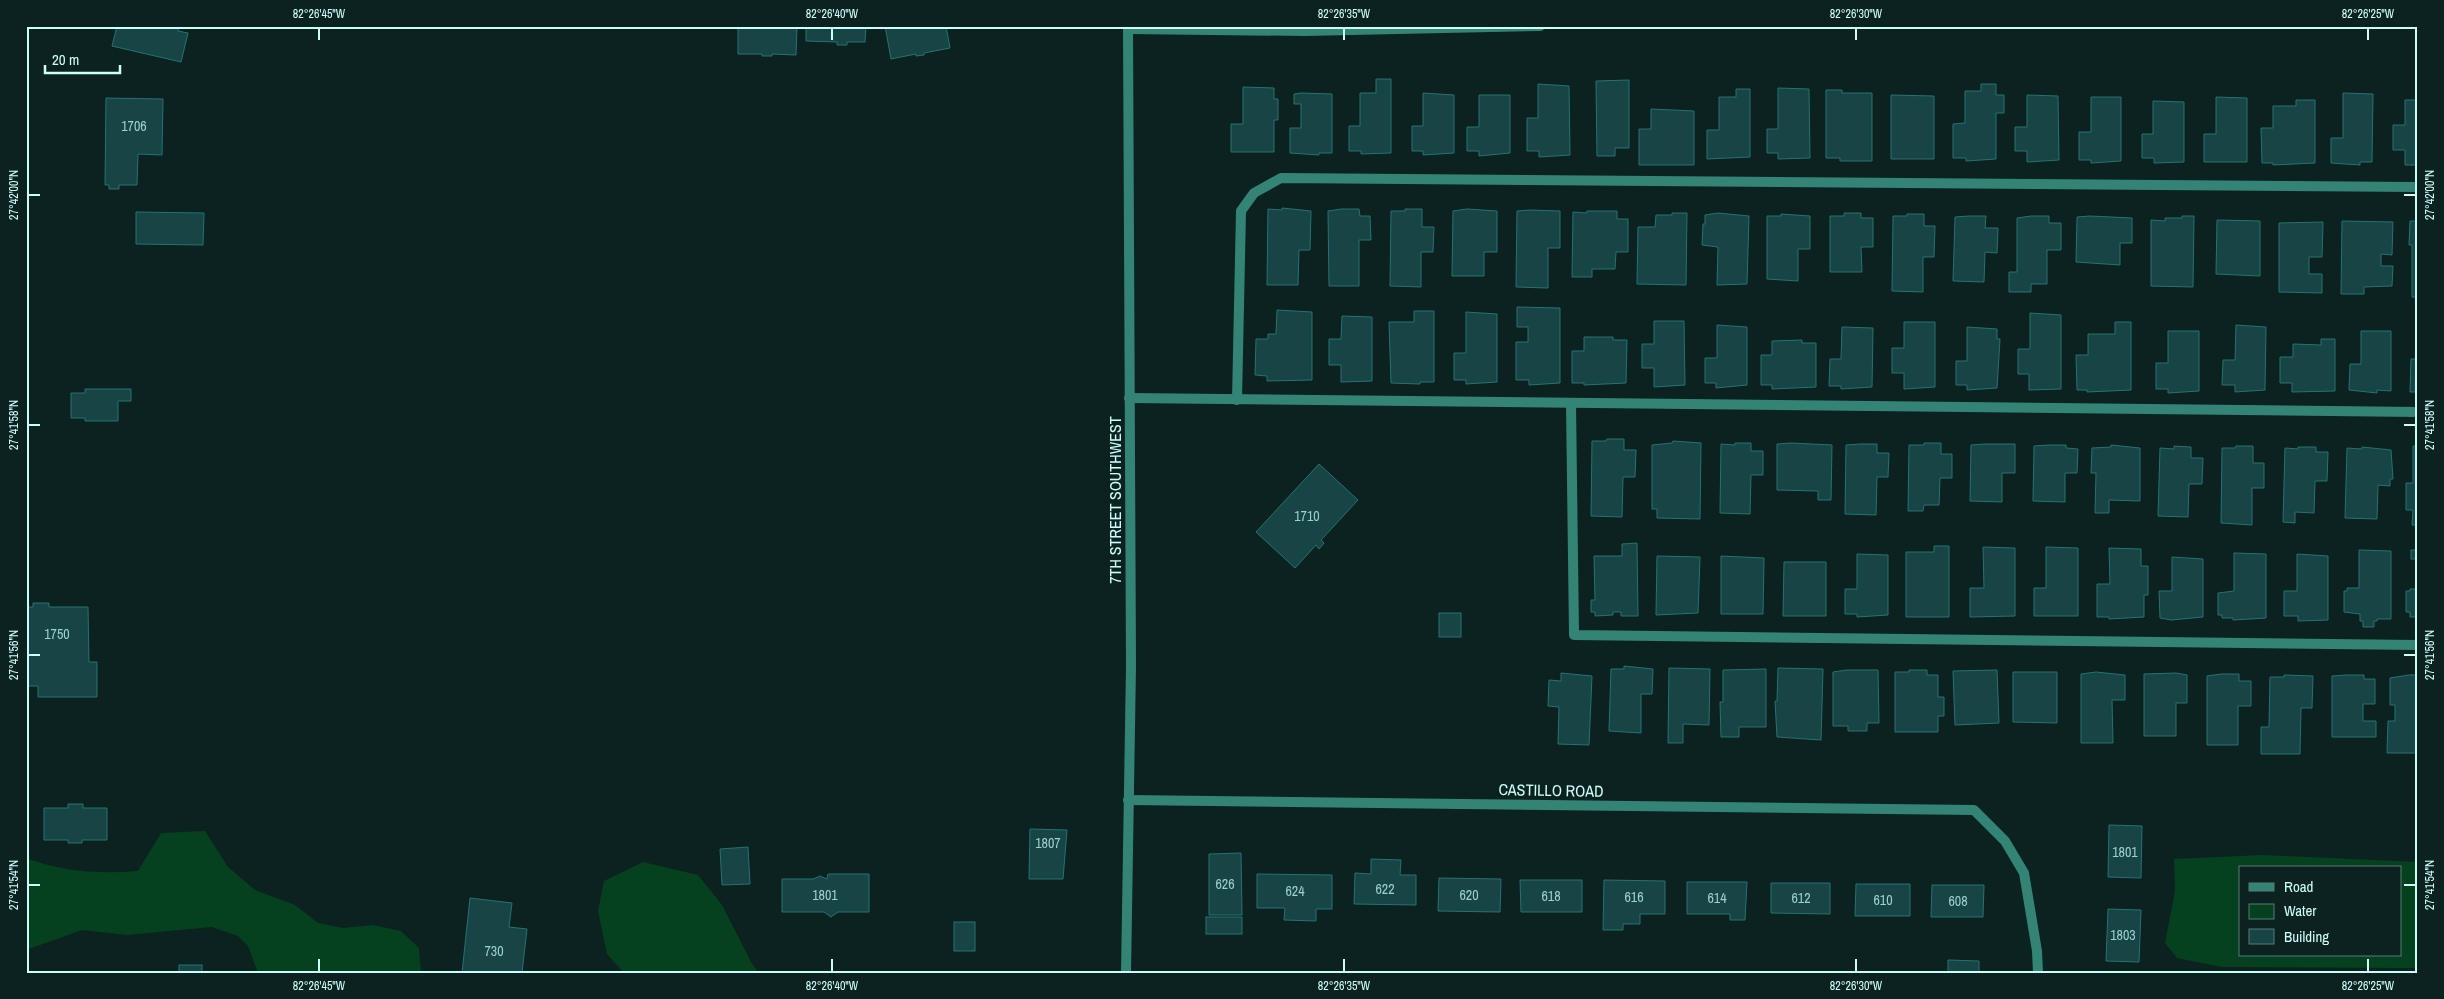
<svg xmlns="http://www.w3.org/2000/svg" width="2444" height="999" font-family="'Archivo Narrow',sans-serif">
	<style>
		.water { fill: #06411f; fill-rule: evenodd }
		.building { fill: #174444; stroke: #277271 }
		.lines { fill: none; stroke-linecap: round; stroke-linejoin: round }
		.lane { stroke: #348476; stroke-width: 10 }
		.street { stroke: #348476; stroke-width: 10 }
		.ticks { fill: none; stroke: #cdfffa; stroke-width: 2 }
		.labels { text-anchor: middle; stroke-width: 4; stroke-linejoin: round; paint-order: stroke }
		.number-label { font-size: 14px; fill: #a0d0cc }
		.street-label { font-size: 16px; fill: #cdfffa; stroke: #0c2221 }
		.neatline { fill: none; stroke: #cdfffa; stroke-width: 2 }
		.ticks-label { font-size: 12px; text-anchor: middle; fill: #cdfffa }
	</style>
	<rect width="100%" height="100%" fill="#0c2221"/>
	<!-- water -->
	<g class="water">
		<path d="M205 831 228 867 255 890 295 905 318 923 343 928 373 925 401 931 419 948 421 973H258L248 946 238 936 212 927 127 935 82 930 26 950V858C62 872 100 874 138 871L161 833Z"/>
		<path d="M2262 855 2418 862V966L2413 968 2222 967 2177 958 2165 943 2175 891 2174 859ZM2240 868H2400V955H2240Z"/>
		<polygon points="643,862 698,875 722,905 752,964 759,973 624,973 607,954 598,911 604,881"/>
	</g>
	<!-- building -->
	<g class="building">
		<polygon points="117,26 179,26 178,31 188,33 181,62 112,46"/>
		<polygon points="738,26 797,26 796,55 772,54 772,56 762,56 762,54 738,54"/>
		<polygon points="806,26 866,26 865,42 847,42 847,45 837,45 837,42 806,41"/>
		<polygon points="885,26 946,26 950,48 924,53 924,55 916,56 916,54 891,59"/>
		<polygon points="1376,79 1391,79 1391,153 1361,154 1361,151 1349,151 1349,126 1360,126 1360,93 1376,93"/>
		<polygon points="1629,80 1629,148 1615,148 1615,156 1597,156 1596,81"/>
		<polygon points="1538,84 1569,86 1570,155 1539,157 1539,151 1527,151 1527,118 1538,118"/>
		<polygon points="1981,84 1996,84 1996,95 2004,95 2004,113 1996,113 1996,159 1966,161 1966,158 1953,158 1953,124 1965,123 1965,91 1981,91"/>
		<polygon points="1243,87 1274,88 1274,99 1278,99 1278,120 1274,120 1274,152 1231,152 1231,124 1243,124"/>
		<polygon points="1778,88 1809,89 1810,158 1778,159 1778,153 1767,153 1767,129 1778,129"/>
		<polygon points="1736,89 1750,89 1750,157 1707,159 1707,130 1719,130 1719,97 1736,97"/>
		<polygon points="1826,90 1842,90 1842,93 1872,93 1872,161 1840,161 1840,158 1826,158"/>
		<polygon points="1301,93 1332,94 1332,153 1319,153 1319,155 1290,153 1290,128 1301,128 1301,104 1294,104 1294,94"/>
		<polygon points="1423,93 1454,95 1454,153 1423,155 1423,151 1412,151 1412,126 1423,126"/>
		<polygon points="2343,93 2373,94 2372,162 2360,162 2360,165 2331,163 2331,138 2343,138"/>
		<polygon points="1479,95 1510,95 1510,153 1479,156 1479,151 1467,151 1467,127 1479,127"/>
		<polygon points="1891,95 1934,96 1934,159 1891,159"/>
		<polygon points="2027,95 2058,96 2059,160 2027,162 2027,151 2015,151 2015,127 2027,127"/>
		<polygon points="2091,97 2121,97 2121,161 2091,163 2091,160 2079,160 2079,132 2091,132"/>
		<polygon points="2216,97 2247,98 2247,162 2204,162 2204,134 2216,134"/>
		<polygon points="106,98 163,99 162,155 138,154 137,185 119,185 119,189 109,189 109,185 105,185"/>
		<polygon points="2296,100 2315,100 2315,163 2273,165 2273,163 2262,163 2261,128 2273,128 2273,106 2296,106"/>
		<polygon points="2405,100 2418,100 2418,165 2405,165 2405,150 2393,150 2393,125 2405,125"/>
		<polygon points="2153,101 2184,102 2184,162 2154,163 2154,158 2142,158 2142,134 2153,134"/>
		<polygon points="1651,109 1694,111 1694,165 1639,165 1639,129 1651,129"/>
		<polygon points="1282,208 1311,211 1310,250 1299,250 1298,285 1267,285 1268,209 1282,210"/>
		<polygon points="1341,209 1359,209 1360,216 1370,216 1371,240 1359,240 1359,286 1329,286 1328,211"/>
		<polygon points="1405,209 1422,209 1422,227 1434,227 1433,252 1421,252 1421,287 1390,286 1391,211 1405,211"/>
		<polygon points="1467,209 1497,211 1497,252 1484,252 1484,276 1452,276 1453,211"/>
		<polygon points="1530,210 1560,211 1560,248 1548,248 1548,288 1516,287 1517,211"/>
		<polygon points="1587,211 1617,211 1617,219 1628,219 1628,252 1616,252 1615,269 1592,269 1592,277 1572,277 1573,212 1587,213"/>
		<polygon points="136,212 204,213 203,245 136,244"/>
		<polygon points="1672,213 1687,213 1686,285 1637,284 1638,227 1655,227 1656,215 1672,215"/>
		<polygon points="1718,213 1749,216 1747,284 1717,285 1718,247 1702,245 1703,224 1705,224 1705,215"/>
		<polygon points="1844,213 1861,213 1861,218 1873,218 1873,247 1861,247 1862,272 1830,272 1830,216 1844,216"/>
		<polygon points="1781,214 1810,216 1810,249 1798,249 1798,281 1767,279 1767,216 1781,216"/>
		<polygon points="1907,214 1924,214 1924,226 1935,226 1934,257 1923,257 1923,292 1892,291 1893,216 1907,216"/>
		<polygon points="1969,216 1986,216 1985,228 1998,228 1997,253 1985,252 1984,282 1953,281 1955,217"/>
		<polygon points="2031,216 2049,216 2049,223 2061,223 2061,250 2047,250 2047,284 2031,284 2031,292 2009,292 2009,272 2017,272 2017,218"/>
		<polygon points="2090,216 2132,218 2132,243 2120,243 2120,265 2076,262 2077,217"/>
		<polygon points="2182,216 2194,216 2193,287 2151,286 2151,220 2165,221 2165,218 2182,218"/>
		<polygon points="2217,220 2260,221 2260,276 2216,274"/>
		<polygon points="2342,221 2393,222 2392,255 2381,254 2381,266 2393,266 2392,286 2364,287 2364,294 2341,294"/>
		<polygon points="2410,221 2418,221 2418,297 2412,297 2412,245 2409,245"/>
		<polygon points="2323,222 2322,257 2309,257 2309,274 2322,274 2322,293 2279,292 2279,223"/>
		<polygon points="1517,307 1560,308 1560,383 1529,385 1529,380 1516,380 1516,342 1528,342 1528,327 1517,327"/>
		<polygon points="1277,310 1312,312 1312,380 1267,381 1267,376 1255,375 1256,339 1268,339 1268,334 1276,334"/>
		<polygon points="1414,311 1434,311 1434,382 1420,382 1420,384 1391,383 1389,322 1414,322"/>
		<polygon points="1466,312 1497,314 1497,382 1466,384 1466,380 1454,380 1454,353 1466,353"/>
		<polygon points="2030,313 2061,315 2061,389 2029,390 2029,374 2018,374 2018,349 2030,349"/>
		<polygon points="1342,316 1372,317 1372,381 1341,382 1341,365 1329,365 1329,339 1341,339"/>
		<polygon points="1654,321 1684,321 1685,385 1654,387 1654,368 1642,368 1642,344 1654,344"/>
		<polygon points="1904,322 1935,322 1935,387 1904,389 1904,373 1892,373 1892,348 1904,348"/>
		<polygon points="2115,322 2131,322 2131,390 2087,392 2087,390 2077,390 2076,355 2088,355 2088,334 2115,334"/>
		<polygon points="1717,325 1747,327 1747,385 1716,388 1716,383 1705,383 1705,358 1717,358"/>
		<polygon points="2236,325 2266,327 2265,390 2235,392 2235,385 2222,385 2223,360 2235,360"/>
		<polygon points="1842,327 1873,328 1872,387 1841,389 1841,386 1829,386 1830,359 1841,359"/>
		<polygon points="1967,327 1997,329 1997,339 2000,339 1997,388 1967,390 1967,385 1956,385 1956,361 1967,361"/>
		<polygon points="2168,331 2199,331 2199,391 2168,393 2168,389 2156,389 2156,363 2168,363"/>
		<polygon points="2361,331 2391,331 2391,391 2377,390 2377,393 2349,390 2350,364 2361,364"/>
		<polygon points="1584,337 1613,337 1613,340 1627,340 1626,383 1584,385 1584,383 1572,383 1572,351 1584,351"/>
		<polygon points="2321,339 2335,339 2335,391 2292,392 2292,383 2280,383 2280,357 2293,357 2293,344 2321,345"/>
		<polygon points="1802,340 1802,343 1816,343 1816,387 1772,389 1772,385 1761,385 1761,355 1772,355 1772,341"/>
		<polygon points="2411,359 2418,359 2418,392 2410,392"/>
		<polygon points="85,389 131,389 131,401 118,401 118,421 85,421 85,418 71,418 71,393 85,393"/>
		<polygon points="1607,439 1624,439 1624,450 1636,450 1635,477 1623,477 1622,517 1591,516 1592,441 1606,441"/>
		<polygon points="1673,441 1701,443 1700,519 1657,518 1657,509 1652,509 1652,445 1672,443"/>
		<polygon points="1735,443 1751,443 1751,451 1763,451 1763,475 1751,475 1750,514 1720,513 1721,444 1735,445"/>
		<polygon points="1791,443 1832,445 1831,500 1818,500 1818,491 1777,490 1777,444"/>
		<polygon points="1924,443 1941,443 1941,454 1952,454 1952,478 1940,478 1939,505 1924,505 1923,511 1908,511 1909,445 1924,445"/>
		<polygon points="1860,444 1877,444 1877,453 1889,453 1888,477 1877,477 1876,515 1845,514 1846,445"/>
		<polygon points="1985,444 2015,444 2015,473 2002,473 2002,502 1970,501 1971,445"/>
		<polygon points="2048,445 2066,445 2066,448 2078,449 2077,473 2065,473 2065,502 2033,501 2034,446"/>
		<polygon points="2111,445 2140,448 2140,501 2109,500 2109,513 2095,513 2096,473 2091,473 2092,448 2111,447"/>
		<polygon points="2174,446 2191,447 2191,458 2203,458 2202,484 2189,484 2188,517 2158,516 2160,448 2174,449"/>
		<polygon points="2236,446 2253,446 2253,463 2264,463 2264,488 2252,488 2252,525 2221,523 2222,448 2235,448"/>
		<polygon points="2413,446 2418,446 2418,525 2412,525 2413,510 2406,510 2406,483 2413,483"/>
		<polygon points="2298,447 2316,447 2316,452 2328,452 2327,481 2315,481 2314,513 2295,512 2295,523 2283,522 2285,448 2298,449"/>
		<polygon points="2362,447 2391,450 2393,479 2390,479 2390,486 2378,485 2377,519 2345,518 2347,448 2362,449"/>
		<polygon points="1319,464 1358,500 1321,540 1324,543 1319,549 1316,545 1295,568 1256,532"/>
		<polygon points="1637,543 1638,616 1621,616 1621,612 1613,612 1613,615 1595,616 1595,612 1591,612 1591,600 1595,600 1594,556 1622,556 1622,544"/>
		<polygon points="1934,546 1949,546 1949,617 1906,617 1906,552 1934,552"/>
		<polygon points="1983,547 2015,548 2015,616 1970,617 1970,588 1984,588"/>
		<polygon points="2046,547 2078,548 2078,616 2034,616 2034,588 2046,588"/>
		<polygon points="2109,548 2141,549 2141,566 2148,566 2148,595 2144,595 2144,617 2109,619 2109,617 2097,617 2097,584 2110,584"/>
		<polygon points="2359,550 2391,551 2391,619 2377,619 2377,621 2374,621 2374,627 2363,627 2363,621 2360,621 2360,614 2344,612 2344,591 2347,591 2347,588 2359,588"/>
		<rect x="2411" y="550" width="7" height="9"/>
		<polygon points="2234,553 2266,554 2266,618 2233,620 2233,618 2222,618 2222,615 2218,615 2218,593 2234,591"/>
		<polygon points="1857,554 1888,555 1888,615 1857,617 1857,614 1845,614 1845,589 1857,589"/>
		<polygon points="2297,554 2328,556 2328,620 2298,621 2298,616 2284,616 2284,591 2297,591"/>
		<polygon points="1657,556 1700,557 1698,613 1656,615"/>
		<polygon points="1721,556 1764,558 1763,614 1721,614"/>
		<polygon points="2172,557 2203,559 2203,617 2171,620 2160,618 2159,591 2172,591"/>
		<polygon points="1784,562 1826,562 1826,616 1783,616"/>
		<polygon points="2410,589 2418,589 2418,617 2410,617 2410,612 2406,612 2406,591 2410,591"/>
		<polygon points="33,603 49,603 49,607 88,607 89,662 97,662 97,697 38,697 38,686 26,686 26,607 33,607"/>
		<rect x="1439" y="613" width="22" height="24"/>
		<polygon points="1624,666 1653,669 1652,694 1641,694 1641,733 1609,731 1611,669 1624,669"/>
		<polygon points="1669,668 1710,669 1709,725 1683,724 1683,743 1668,743"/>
		<polygon points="1778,668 1823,669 1821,740 1777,737 1775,701 1777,701"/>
		<polygon points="1766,669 1766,727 1739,727 1739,737 1721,737 1720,702 1723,702 1723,670"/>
		<polygon points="1847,670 1878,670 1879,723 1867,723 1867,731 1848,731 1848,726 1833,726 1833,672"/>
		<polygon points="1909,670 1927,670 1927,675 1938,675 1938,697 1944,697 1944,716 1938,716 1938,732 1895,732 1895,672 1909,672"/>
		<polygon points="1997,670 1999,723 1955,725 1953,671"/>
		<polygon points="2013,672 2057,672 2057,723 2013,722"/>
		<polygon points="2096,672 2125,675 2125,700 2112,700 2113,743 2081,743 2081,674"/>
		<polygon points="1561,673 1592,676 1589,745 1558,744 1559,707 1548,706 1549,680 1561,681"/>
		<polygon points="2176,673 2187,675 2187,703 2176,703 2176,736 2144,736 2144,674"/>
		<polygon points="2221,674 2239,674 2239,681 2251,681 2251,706 2238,706 2238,745 2207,745 2207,676"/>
		<polygon points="2284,675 2313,676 2312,708 2301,708 2300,754 2261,754 2261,727 2269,727 2270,677 2284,677"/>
		<polygon points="2347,675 2364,675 2364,679 2375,679 2375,704 2363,704 2363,721 2376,721 2376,737 2332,737 2332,676"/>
		<polygon points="2409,675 2418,675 2418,753 2387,753 2388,721 2395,721 2395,705 2390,705 2390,678"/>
		<polygon points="68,804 83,804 83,808 107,808 107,840 82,840 82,843 68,843 68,840 44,840 44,808 68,808"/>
		<polygon points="2109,825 2142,826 2141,878 2108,877"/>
		<polygon points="1030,829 1067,830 1063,879 1029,879"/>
		<polygon points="748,847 750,884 722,885 720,849"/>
		<polygon points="1241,853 1242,915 1209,915 1209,854"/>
		<polygon points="1371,859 1401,860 1400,875 1416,875 1416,905 1354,904 1355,873 1371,874"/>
		<polygon points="828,874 869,874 869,912 838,912 831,917 824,912 782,912 782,879 813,879 820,876 827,879"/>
		<polygon points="1257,874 1332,875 1332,909 1316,909 1316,921 1284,920 1285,908 1257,908"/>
		<polygon points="1439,878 1501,879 1500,912 1438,911"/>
		<polygon points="1520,880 1582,880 1582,912 1521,912"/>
		<polygon points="1604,880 1665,881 1665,914 1640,914 1640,924 1623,924 1623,930 1603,930"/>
		<polygon points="1687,882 1747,882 1745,920 1730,920 1730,914 1687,914"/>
		<polygon points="1771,883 1830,883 1830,914 1771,913"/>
		<polygon points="1856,884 1910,884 1910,916 1855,916"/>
		<polygon points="1932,885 1984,885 1983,917 1931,917"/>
		<polygon points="470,898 512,903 509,927 527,929 522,973 462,973"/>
		<polygon points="2108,909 2141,910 2139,962 2106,961"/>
		<rect x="1206" y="917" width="36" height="17"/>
		<rect x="954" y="922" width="21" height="29"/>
		<polygon points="1948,960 1979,961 1979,973 1948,973"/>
		<rect x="179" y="965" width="23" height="8"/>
		<rect x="1606" y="972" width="59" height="1"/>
	</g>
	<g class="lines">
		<!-- lane -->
		<g class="lane">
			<polyline points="1128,29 1305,31 1540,26"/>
			<polyline points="1129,398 2418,412"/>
			<polyline points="1237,400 1241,211 1254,193 1281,178 2418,187"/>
			<polyline points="1571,403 1574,635 2418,645"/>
		</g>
		<!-- street -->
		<g class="street">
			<polyline points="1128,800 1974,810 2005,841 2024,873 2037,951 2038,973"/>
			<polyline points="1126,973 1131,666 1128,26"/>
		</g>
	</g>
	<!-- ticks -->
	<path class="ticks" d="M319 28V40M832 28V40M1344 28V40M1856 28V40M2368 28V40M28 195H40M2404 195H2416M28 425H40M2404 425H2416M28 655H40M2404 655H2416M28 885H40M2404 885H2416M319 959V972M832 959V972M1344 959V972M1856 959V972M2368 959V972"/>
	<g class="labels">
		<!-- number labels -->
		<g class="number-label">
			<text x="134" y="131">1706</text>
			<text x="1307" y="521">1710</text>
			<text x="57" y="639">1750</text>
			<text x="1048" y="848">1807</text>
			<text x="2125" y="857">1801</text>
			<text x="1225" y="889">626</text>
			<text x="1385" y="894">622</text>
			<text x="1295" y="896">624</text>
			<text x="825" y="900">1801</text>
			<text x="1469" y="900">620</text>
			<text x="1551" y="901">618</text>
			<text x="1634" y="902">616</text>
			<text x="1717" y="903">614</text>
			<text x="1801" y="903">612</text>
			<text x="1883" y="905">610</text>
			<text x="1958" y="906">608</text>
			<text x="2123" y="940">1803</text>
			<text x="494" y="956">730</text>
		</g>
		<!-- street labels -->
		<g class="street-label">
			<text transform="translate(1115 500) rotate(-90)" y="6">7TH STREET SOUTHWEST</text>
			<text transform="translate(1551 790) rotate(1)" y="6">CASTILLO ROAD</text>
		</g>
	</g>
	<!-- border -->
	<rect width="2444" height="999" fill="none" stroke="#0c2221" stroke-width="55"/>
	<!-- legend -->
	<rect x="2239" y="866" width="162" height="90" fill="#0c2221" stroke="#597a78"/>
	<rect x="2249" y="883" width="25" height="8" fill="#348476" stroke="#597a78"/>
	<text x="2284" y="892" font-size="15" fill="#cdfffa">Road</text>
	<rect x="2249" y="904" width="25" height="15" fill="#06411f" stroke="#597a78"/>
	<text x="2284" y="916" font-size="15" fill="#cdfffa">Water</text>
	<rect x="2249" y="929" width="25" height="15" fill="#174444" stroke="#597a78"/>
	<text x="2284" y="942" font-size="15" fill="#cdfffa">Building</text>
	<!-- scale -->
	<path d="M45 65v8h75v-8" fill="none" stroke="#cdfffa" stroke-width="2.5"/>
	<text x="52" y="65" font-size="15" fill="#cdfffa" stroke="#0c2221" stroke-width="4" paint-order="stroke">20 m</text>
	<rect x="28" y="28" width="2388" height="944" class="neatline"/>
	<g class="ticks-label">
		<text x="319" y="18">82°26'45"W</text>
		<text x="832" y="18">82°26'40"W</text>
		<text x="1344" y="18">82°26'35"W</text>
		<text x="1856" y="18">82°26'30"W</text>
		<text x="2368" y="18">82°26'25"W</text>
		<text transform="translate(14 195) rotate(-90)" y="4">27°42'00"N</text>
		<text transform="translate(2430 195) rotate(-90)" y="4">27°42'00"N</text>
		<text transform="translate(14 425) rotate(-90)" y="4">27°41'58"N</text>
		<text transform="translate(2430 425) rotate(-90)" y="4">27°41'58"N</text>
		<text transform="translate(14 655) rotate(-90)" y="4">27°41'56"N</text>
		<text transform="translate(2430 655) rotate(-90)" y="4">27°41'56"N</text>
		<text transform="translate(14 885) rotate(-90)" y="4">27°41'54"N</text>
		<text transform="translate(2430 885) rotate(-90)" y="4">27°41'54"N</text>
		<text x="319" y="990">82°26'45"W</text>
		<text x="832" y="990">82°26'40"W</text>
		<text x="1344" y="990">82°26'35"W</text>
		<text x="1856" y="990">82°26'30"W</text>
		<text x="2368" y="990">82°26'25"W</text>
	</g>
</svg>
